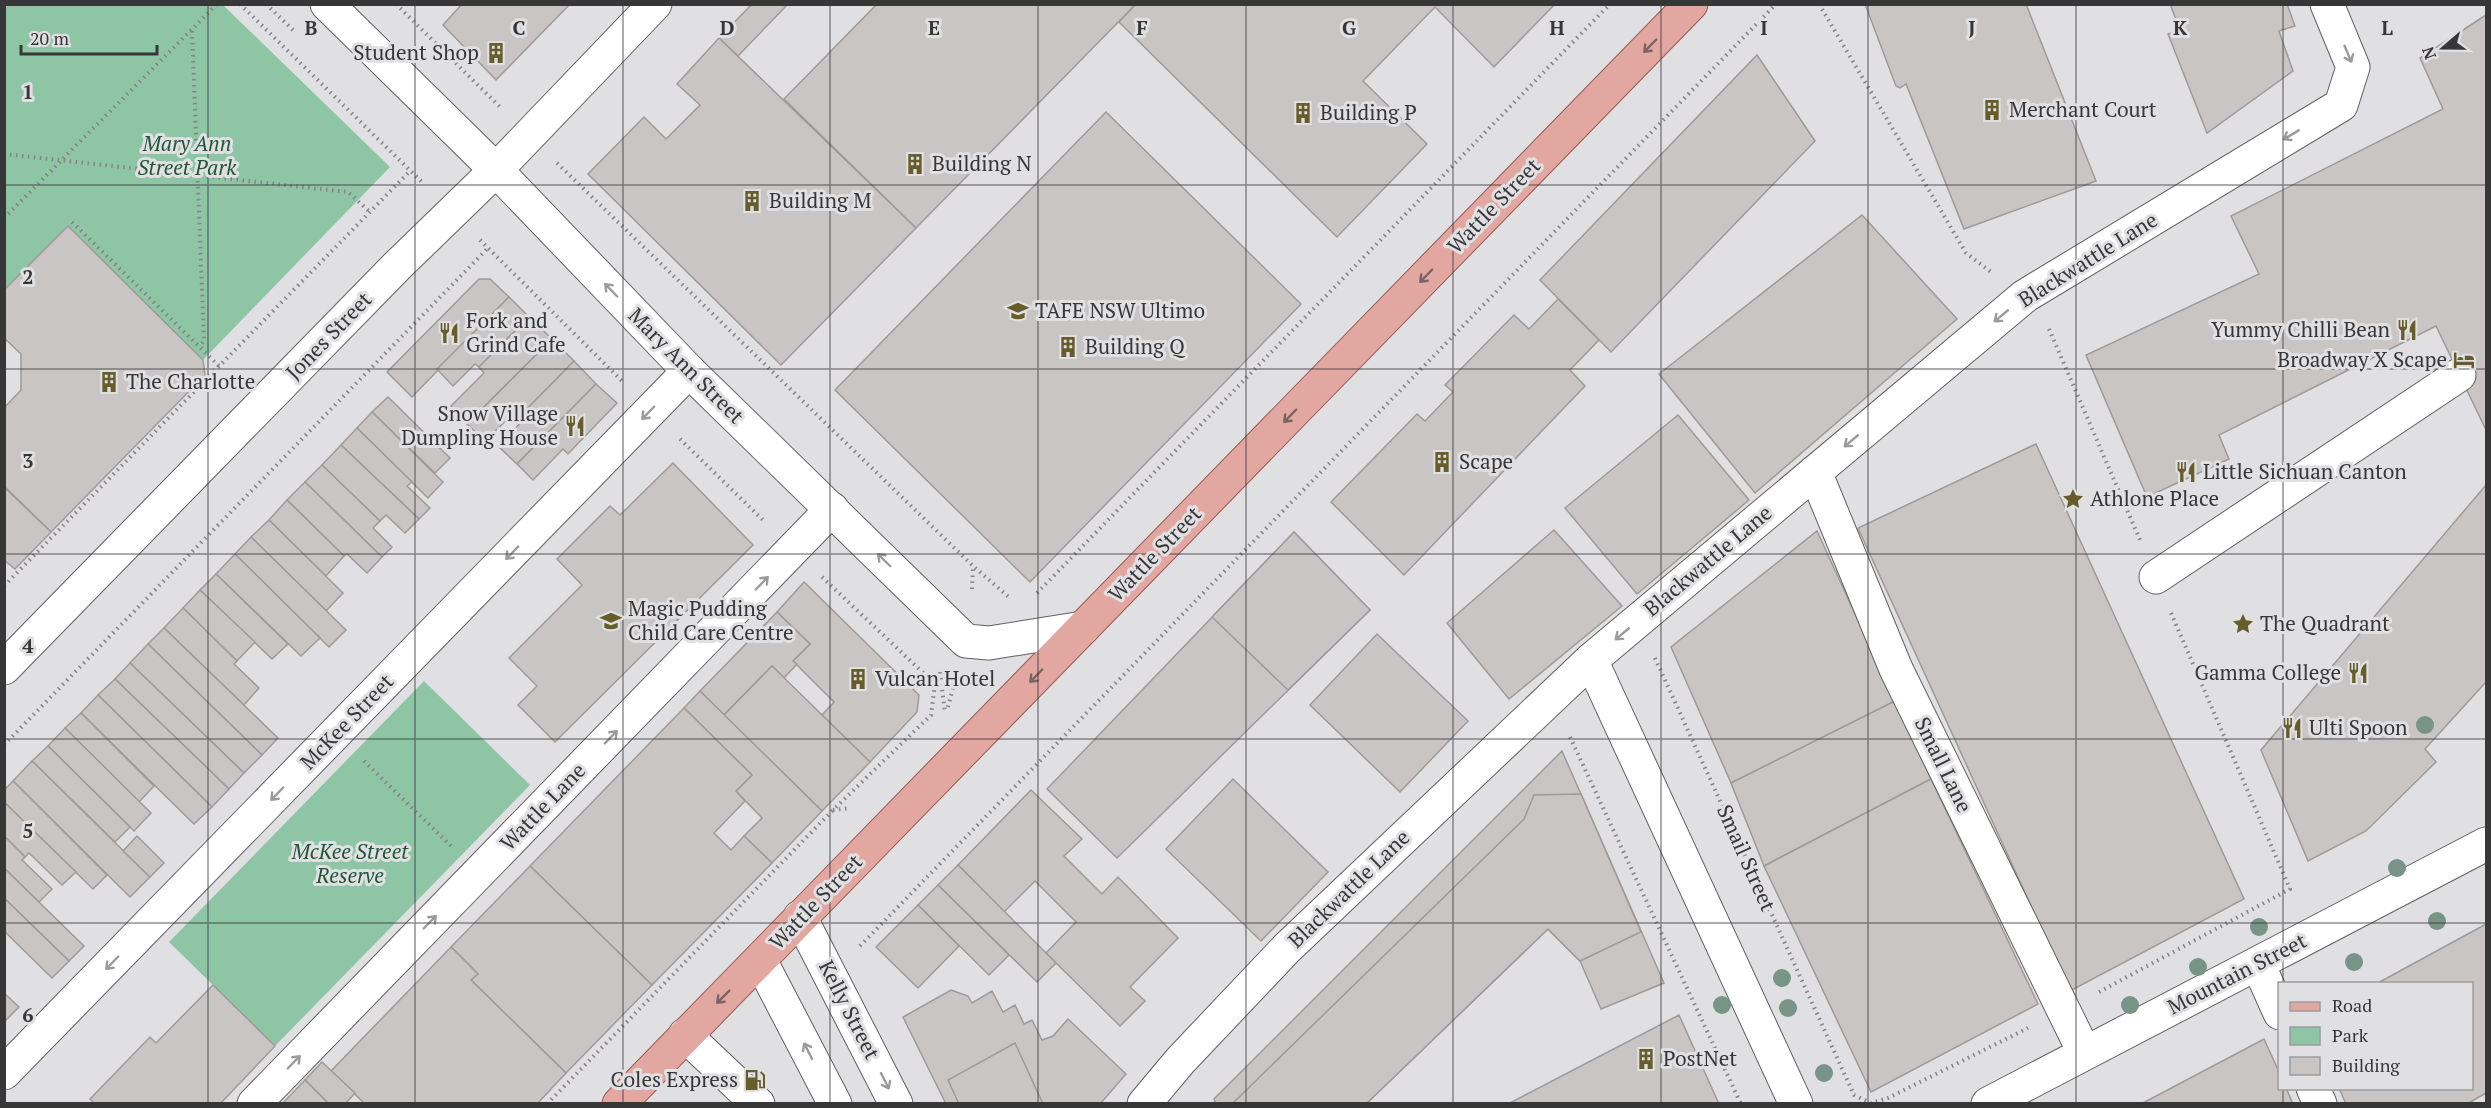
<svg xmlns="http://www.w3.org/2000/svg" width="2491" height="1108" font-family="'PT Serif',serif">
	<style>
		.green { fill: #8ec6a5 }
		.building { fill: #c9c5c4; stroke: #9d9a98; stroke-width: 1.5 }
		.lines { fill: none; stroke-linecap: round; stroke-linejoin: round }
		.minor-casing { stroke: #616164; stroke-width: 35 }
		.major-casing { stroke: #995953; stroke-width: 35 }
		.path { stroke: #838385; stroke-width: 4; stroke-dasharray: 1.5 4.5; stroke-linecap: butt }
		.minor { stroke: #fff; stroke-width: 33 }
		.major { stroke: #e2a7a1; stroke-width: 33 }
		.tree { fill: #779487 }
		.oneway { stroke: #7b6462 }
		.oneway2 { stroke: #9b9b9c }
		.grid { fill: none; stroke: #373738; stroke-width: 1.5; stroke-opacity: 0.55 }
		.labels { text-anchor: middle; stroke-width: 6; stroke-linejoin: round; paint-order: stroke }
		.poi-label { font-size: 21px; fill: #373738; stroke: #e0e0e3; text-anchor: start }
		.park-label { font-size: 21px; font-style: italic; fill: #21563b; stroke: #e0e0e3 }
		.street-label { font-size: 21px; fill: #373738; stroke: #e0e0e3 }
		.grid-label { font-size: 20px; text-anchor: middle; font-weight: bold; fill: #373738; stroke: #e0e0e3; stroke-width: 6; stroke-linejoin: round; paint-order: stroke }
	</style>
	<rect width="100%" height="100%" fill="#e0e0e3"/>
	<!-- green -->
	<g class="green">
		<polygon points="5,5 223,5 390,167 203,360 68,226 5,290"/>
		<polygon points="424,681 530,785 275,1046 169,942"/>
	</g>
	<!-- building -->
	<g class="building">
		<polygon points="462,4 570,4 496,80 443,25"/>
		<polygon points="752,4 788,4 738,56 719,38"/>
		<polygon points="877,4 1136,4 916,228 784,99"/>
		<polygon points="1136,4 1555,4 1494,67 1435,7 1363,81 1427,144 1337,237 1119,22"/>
		<polygon points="1865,4 2026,4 2096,181 1964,229 1906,84 1900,88 1896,86"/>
		<polygon points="2170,4 2287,4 2295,26 2279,31 2293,71 2207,133 2168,34 2180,30"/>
		<polygon points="2486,15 2486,430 2436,326 2219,435 2229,459 2147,497 2086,355 2259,274 2231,216 2443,109 2420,58"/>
		<polygon points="719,38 916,228 781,365 588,174 644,117 666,139 700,105 677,84"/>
		<polygon points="1757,55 1815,141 1611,352 1540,280"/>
		<polygon points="1106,112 1301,304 1030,582 835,390"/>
		<polygon points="1862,215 1957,319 1755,493 1659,374"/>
		<polygon points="68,226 203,360 205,375 51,532 4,486 4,408 21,390 21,354 4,338 4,290"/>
		<polygon points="479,279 490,279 509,297 412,397 387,372"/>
		<polygon points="509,297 529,317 479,367 475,364 453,386 437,369"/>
		<polygon points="1558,299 1599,340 1570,370 1585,386 1404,575 1331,502 1417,414 1425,421 1453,392 1445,385 1514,315 1529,329"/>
		<polygon points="529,317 552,339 467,424 451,406 484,373 479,367"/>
		<polygon points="552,339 574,361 524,412 519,408 485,441 467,424"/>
		<polygon points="574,361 596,384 517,464 498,446 528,415 524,412"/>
		<polygon points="596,384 617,403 568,454 563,449 533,480 517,464"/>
		<polygon points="388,397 450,458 435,473 372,412"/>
		<polygon points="372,412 443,482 428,498 357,428"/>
		<polygon points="1678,415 1749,500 1637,594 1565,508"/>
		<polygon points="357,428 412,482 407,486 430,508 419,519 341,445"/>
		<polygon points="2036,444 2244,899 2070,991 1858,528"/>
		<polygon points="341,445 419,519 405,533 386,515 380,521 322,465"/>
		<polygon points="673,463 753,545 555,742 518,705 537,686 509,658 582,585 557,559 610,506 620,515"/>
		<polygon points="322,465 380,521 373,528 392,547 382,557 305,482"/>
		<polygon points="305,482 382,557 367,573 347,554 344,556 287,500"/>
		<polygon points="2486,485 2486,682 2425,749 2436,762 2366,831 2308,861 2261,750"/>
		<polygon points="4,487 51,532 15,569 4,560"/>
		<polygon points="287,500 344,556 326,576 269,520"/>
		<polygon points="269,520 343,593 326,611 251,537"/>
		<polygon points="1554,530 1622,606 1509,699 1447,623"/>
		<polygon points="1817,531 1895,701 1731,783 1671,647"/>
		<polygon points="1294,532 1370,610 1117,858 1047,789"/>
		<polygon points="1294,532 1370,610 1288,690 1212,617"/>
		<polygon points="251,537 346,630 329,647 235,554"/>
		<polygon points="235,554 320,638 301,656 216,574"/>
		<polygon points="216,574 288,644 272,659 200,590"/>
		<polygon points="804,582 919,695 917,712 870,762 822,715 834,702 793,661 810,644 777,612"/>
		<polygon points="200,590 255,642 237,661 183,608"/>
		<polygon points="183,608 237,661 234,664 259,688 244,705 164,628"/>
		<polygon points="777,612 810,644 793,661 797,664 784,678 772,666 724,715 700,691"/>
		<polygon points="164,628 278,738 262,755 148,644"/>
		<polygon points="1377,634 1468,721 1400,792 1310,705"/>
		<polygon points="148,644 262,755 244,773 130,663"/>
		<polygon points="130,663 244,773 229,789 115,679"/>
		<polygon points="772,666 870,762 822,811 724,715"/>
		<polygon points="115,679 229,789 212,807 98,695"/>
		<polygon points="700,691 822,811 772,863 744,836 762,818 736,791 752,775 684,708"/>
		<polygon points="98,695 212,807 194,824 81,713"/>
		<polygon points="1895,701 1931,779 1764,866 1731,783"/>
		<polygon points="684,708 752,775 736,791 745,801 714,833 731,850 744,836 772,863 652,985 530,866"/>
		<polygon points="81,713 154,786 139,802 65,728"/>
		<polygon points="65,728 151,813 134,831 48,746"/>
		<polygon points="48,746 130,827 115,842 32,761"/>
		<polygon points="1562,751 1664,983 1601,1009 1580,961 1548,929 1366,1104 1216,1104 1214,1099"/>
		<polygon points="32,761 150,877 130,897 13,781"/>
		<polygon points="1233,779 1328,872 1261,941 1166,849"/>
		<polygon points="1931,779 2038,1004 1871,1092 1764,866"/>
		<polygon points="13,781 107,875 93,889 4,802 4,790"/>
		<polygon points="1031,790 1082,839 1064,856 1102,894 1118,877 1178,938 1130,987 1145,1001 1120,1026 1046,953 1076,922 1035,881 1004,912 958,865"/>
		<polygon points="1581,794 1641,932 1580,961 1548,929 1366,1104 1232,1104 1524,819 1534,795"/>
		<polygon points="4,802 76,872 62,885 29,853 25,857 4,836"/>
		<polygon points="4,836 25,857 22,860 52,889 39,902 4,868"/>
		<polygon points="137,836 164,863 150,877 123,851"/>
		<polygon points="958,865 1056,963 1037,982 938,885"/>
		<polygon points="530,866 652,985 566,1073 471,980 478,974 451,947"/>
		<polygon points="4,868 84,946 69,961 4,898"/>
		<polygon points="938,885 1009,955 989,975 918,905"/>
		<polygon points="4,898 69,961 52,978 4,931"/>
		<polygon points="918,905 959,946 918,988 876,947"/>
		<polygon points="2486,924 2486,1093 2467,1104 2346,1104 2339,1088 2472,1088 2472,984 2376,984"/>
		<polygon points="451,947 478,974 471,980 566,1073 537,1104 365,1104 331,1071"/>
		<polygon points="213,985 275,1046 220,1104 95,1104 90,1099 150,1037 156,1043"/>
		<polygon points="951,990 968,996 972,1003 992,991 1003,1012 1015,1005 1024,1024 1032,1020 1042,1040 1053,1036 1068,1019 1126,1074 1100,1104 946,1104 903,1017"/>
		<polygon points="4,993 19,1007 4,1022"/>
		<polygon points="1679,1015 1719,1104 1508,1104"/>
		<polygon points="2264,1039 2280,1074 2280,1088 2286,1088 2293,1104 2141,1104"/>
		<polygon points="1015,1043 1043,1104 959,1104 948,1080"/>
		<polygon points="322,1062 355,1093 345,1104 329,1104 305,1080"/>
		<polygon points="305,1080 329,1104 282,1104"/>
	</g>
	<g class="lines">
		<defs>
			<g id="minor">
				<polyline points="327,4 496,170 689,371 966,641 989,643 1083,628"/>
				<polyline points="1815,472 1896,669 2084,1052"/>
				<polyline points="2156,577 2459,375"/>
				<polyline points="1591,660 1796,1104"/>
				<polyline points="4,668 397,266 496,170 655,4"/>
				<polyline points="800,917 896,1104"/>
				<polyline points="760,960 835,1104"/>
				<polyline points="2258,964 2280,1013"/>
				<polyline points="685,1035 758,1104"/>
				<polyline points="4,1073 689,371"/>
				<polyline points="2313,1088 2320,1104"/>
				<polyline points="254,1104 832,509"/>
				<polyline points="1144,1104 1180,1061 1287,948 1591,660 2025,296 2341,105 2353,67 2327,4"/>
				<polyline points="1988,1104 2486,844"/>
			</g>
			<polyline id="major" points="619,1104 1691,4"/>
		</defs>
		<!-- minor casing -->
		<use href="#minor" class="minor-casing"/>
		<!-- major casing -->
		<use href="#major" class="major-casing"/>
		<!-- path -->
		<g class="path">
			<polyline points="240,4 424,184"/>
			<polyline points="266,4 295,32"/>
			<polyline points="396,4 500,107"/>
			<polyline points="1819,4 1966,253 1991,272"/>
			<polyline points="192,31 204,341 199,347"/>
			<polyline points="4,154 348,192 370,212"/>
			<polyline points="557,163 973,566 1010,598"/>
			<polyline points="4,218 217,4"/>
			<polyline points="72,222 219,366"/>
			<polyline points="480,240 622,381"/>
			<polyline points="2049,329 2140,540"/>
			<polyline points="680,439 765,522"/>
			<polyline points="4,586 410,171"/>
			<polyline points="972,589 973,567"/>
			<polyline points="1037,593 1610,4"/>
			<polyline points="1655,658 1854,1095 1871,1103 1888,1098 2028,1028"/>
			<polyline points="940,672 945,713"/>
			<polyline points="948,707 955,680"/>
			<polyline points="1570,737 1741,1104"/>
			<polyline points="4,745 488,248"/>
			<polyline points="364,761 451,846"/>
			<polyline points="833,810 850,808"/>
			<polyline points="860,946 1776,4"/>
			<polyline points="2099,992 2290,889 2171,613"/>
			<polyline points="547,1104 833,810 931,715 935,684 822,577"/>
		</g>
		<!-- minor -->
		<use href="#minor" class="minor"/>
		<!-- major -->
		<use href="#major" class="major"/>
	</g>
	<!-- trees -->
	<g class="tree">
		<circle cx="2425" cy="725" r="9"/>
		<circle cx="2397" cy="868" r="9"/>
		<circle cx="2437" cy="921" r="9"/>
		<circle cx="2259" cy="927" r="9"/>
		<circle cx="2354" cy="962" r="9"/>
		<circle cx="2198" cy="967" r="9"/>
		<circle cx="1782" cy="978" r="9"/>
		<circle cx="1722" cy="1005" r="9"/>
		<circle cx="2130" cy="1005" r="9"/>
		<circle cx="1788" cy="1008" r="9"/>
		<circle cx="1824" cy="1073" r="9"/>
	</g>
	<!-- one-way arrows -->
	<defs><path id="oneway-shaft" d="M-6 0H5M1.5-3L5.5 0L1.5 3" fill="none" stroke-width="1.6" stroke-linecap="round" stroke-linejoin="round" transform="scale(1.5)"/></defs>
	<g class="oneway">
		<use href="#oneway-shaft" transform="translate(1650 46) rotate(134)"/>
		<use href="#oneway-shaft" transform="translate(1426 276) rotate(134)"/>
		<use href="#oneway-shaft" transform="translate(1290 416) rotate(134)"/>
		<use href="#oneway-shaft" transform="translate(1036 676) rotate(134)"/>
		<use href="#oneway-shaft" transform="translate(723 997) rotate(135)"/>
	</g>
	<g class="oneway2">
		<use href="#oneway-shaft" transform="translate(2348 54) rotate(67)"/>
		<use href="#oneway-shaft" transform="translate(2291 135) rotate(149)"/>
		<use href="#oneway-shaft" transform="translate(611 290) rotate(-134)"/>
		<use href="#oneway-shaft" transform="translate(2001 316) rotate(140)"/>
		<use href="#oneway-shaft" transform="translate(648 413) rotate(134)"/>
		<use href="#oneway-shaft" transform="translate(1851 441) rotate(140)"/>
		<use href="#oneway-shaft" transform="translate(512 553) rotate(134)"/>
		<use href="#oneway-shaft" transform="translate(884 560) rotate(-136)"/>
		<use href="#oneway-shaft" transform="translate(762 583) rotate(-46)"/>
		<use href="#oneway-shaft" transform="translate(1622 634) rotate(140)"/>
		<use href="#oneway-shaft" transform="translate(611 737) rotate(-46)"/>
		<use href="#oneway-shaft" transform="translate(277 794) rotate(134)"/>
		<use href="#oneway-shaft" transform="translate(430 922) rotate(-46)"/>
		<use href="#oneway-shaft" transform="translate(112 963) rotate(134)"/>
		<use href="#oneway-shaft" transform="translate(808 1051) rotate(-117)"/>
		<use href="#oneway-shaft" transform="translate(294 1062) rotate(-46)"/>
		<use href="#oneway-shaft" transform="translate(885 1081) rotate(63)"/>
	</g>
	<!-- grid -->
	<path class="grid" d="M208 4V1104M415 4V1104M623 4V1104M830 4V1104M1038 4V1104M1246 4V1104M1453 4V1104M1661 4V1104M1868 4V1104M2076 4V1104M2283 4V984M4 185H2486M4 369H2486M4 554H2486M4 739H2486M4 923H2486M2283 1088V1104"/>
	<!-- icons -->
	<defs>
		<symbol id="building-bare" viewBox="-9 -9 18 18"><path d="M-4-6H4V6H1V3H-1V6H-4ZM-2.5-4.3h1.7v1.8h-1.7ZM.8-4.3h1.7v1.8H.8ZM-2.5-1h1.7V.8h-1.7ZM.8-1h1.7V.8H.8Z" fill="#675d2a" stroke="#e0e0e3" stroke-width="2.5" paint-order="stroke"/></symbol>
		<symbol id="university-bare" viewBox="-9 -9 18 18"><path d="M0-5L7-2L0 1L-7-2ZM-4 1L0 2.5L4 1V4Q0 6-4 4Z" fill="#675d2a" stroke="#e0e0e3" stroke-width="2.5" paint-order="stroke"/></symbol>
		<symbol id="restaurant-bare" viewBox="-9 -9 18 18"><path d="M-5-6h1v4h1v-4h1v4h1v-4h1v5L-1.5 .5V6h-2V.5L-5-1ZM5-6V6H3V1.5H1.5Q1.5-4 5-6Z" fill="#675d2a" stroke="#e0e0e3" stroke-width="2.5" paint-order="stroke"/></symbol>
		<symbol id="hotel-bare" viewBox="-9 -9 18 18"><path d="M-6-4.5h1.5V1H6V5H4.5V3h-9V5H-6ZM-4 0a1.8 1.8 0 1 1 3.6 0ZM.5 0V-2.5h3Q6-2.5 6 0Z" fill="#675d2a" stroke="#e0e0e3" stroke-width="2.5" paint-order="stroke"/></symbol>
		<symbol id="sight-bare" viewBox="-9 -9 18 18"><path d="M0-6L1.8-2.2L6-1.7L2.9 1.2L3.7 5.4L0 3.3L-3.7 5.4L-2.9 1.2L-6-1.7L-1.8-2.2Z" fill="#675d2a" stroke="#e0e0e3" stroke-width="2.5" paint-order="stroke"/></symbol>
		<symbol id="school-bare" viewBox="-9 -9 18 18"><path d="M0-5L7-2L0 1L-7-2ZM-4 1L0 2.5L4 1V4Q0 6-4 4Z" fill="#675d2a" stroke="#e0e0e3" stroke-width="2.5" paint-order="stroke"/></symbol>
		<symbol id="fuel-bare" viewBox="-9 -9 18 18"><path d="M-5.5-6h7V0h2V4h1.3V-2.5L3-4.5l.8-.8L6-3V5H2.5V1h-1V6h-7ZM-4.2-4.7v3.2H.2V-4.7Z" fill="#675d2a" stroke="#e0e0e3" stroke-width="2.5" paint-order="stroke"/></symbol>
	</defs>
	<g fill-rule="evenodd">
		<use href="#building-bare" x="481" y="38" width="30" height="30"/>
		<use href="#building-bare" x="1977" y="95" width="30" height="30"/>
		<use href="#building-bare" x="1288" y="98" width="30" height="30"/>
		<use href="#building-bare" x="900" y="149" width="30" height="30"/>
		<use href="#building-bare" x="737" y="186" width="30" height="30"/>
		<use href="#university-bare" x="1003" y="296" width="30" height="30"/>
		<use href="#restaurant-bare" x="2392" y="315" width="30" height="30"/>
		<use href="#restaurant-bare" x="434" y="318" width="30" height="30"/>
		<use href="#building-bare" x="1053" y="332" width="30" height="30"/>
		<use href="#hotel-bare" x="2449" y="345" width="30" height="30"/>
		<use href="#building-bare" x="94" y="367" width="30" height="30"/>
		<use href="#restaurant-bare" x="560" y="411" width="30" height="30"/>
		<use href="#building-bare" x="1427" y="447" width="30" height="30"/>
		<use href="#restaurant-bare" x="2171" y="457" width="30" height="30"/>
		<use href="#sight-bare" x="2058" y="484" width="30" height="30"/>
		<use href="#school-bare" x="596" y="606" width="30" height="30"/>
		<use href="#sight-bare" x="2228" y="609" width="30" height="30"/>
		<use href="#restaurant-bare" x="2343" y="658" width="30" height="30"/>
		<use href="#building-bare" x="843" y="664" width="30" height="30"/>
		<use href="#restaurant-bare" x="2277" y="713" width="30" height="30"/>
		<use href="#building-bare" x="1631" y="1044" width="30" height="30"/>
		<use href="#fuel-bare" x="740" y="1065" width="30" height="30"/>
	</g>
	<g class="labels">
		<!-- poi labels -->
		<g class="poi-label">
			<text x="479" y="60" text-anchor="end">Student Shop</text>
			<text x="2009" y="117">Merchant Court</text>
			<text x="1320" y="120">Building P</text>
			<text x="932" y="171">Building N</text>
			<text x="769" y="208">Building M</text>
			<text x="1035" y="318">TAFE NSW Ultimo</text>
			<text x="466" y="328">Fork and<tspan x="466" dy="24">Grind Cafe</tspan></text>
			<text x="2390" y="337" text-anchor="end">Yummy Chilli Bean</text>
			<text x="1085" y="354">Building Q</text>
			<text x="2447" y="367" text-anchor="end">Broadway X Scape</text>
			<text x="126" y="389">The Charlotte</text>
			<text x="558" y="421" text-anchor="end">Snow Village<tspan x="558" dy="24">Dumpling House</tspan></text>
			<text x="1459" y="469">Scape</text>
			<text x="2203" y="479">Little Sichuan Canton</text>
			<text x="2090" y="506">Athlone Place</text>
			<text x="628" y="616">Magic Pudding<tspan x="628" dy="24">Child Care Centre</tspan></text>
			<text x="2260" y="631">The Quadrant</text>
			<text x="2341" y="680" text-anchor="end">Gamma College</text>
			<text x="875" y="686">Vulcan Hotel</text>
			<text x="2309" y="735">Ulti Spoon</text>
			<text x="1663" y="1066">PostNet</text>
			<text x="738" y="1087" text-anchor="end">Coles Express</text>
		</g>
		<!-- park labels -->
		<g class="park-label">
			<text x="187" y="151">Mary Ann<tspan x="187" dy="24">Street Park</tspan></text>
			<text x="350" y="859">McKee Street<tspan x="350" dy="24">Reserve</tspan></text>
		</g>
		<!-- street labels -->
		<g class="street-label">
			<text transform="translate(1494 206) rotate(-46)" y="7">Wattle Street</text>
			<text transform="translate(2088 260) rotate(-32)" y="7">Blackwattle Lane</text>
			<text transform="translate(329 336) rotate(-46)" y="7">Jones Street</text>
			<text transform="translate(686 366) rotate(45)" y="7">Mary Ann Street</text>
			<text transform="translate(1155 554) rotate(-46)" y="7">Wattle Street</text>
			<text transform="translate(1708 561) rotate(-40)" y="7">Blackwattle Lane</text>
			<text transform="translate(347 722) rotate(-46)" y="7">McKee Street</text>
			<text transform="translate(1943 765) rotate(64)" y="7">Small Lane</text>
			<text transform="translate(543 807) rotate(-46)" y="7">Wattle Lane</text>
			<text transform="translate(1746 858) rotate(66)" y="7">Smail Street</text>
			<text transform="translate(1349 889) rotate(-44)" y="7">Blackwattle Lane</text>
			<text transform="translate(816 902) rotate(-46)" y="7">Wattle Street</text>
			<text transform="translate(2237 974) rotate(-27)" y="7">Mountain Street</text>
			<text transform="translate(849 1010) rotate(63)" y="7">Kelly Street</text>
		</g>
	</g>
	<g class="grid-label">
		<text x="311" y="35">B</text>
		<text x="519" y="35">C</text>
		<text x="727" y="35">D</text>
		<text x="934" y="35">E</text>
		<text x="1142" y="35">F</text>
		<text x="1349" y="35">G</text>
		<text x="1557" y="35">H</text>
		<text x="1764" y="35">I</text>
		<text x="1972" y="35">J</text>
		<text x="2180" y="35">K</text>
		<text x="2387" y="35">L</text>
		<text x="28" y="99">1</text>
		<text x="28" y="284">2</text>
		<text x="28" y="468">3</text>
		<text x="28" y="653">4</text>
		<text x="28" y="838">5</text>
		<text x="28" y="1022">6</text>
	</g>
	<!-- border -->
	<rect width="2491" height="1108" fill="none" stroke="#373738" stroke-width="12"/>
	<!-- legend -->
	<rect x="2278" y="982" width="195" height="108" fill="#e0e0e3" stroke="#9c9c9f" stroke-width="1.5"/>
	<rect x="2290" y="1002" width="30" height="9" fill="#e2a7a1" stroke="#9c9c9f" stroke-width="1.5"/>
	<text x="2332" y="1012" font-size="18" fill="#373738">Road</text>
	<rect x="2290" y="1027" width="30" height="18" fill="#8ec6a5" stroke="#9c9c9f" stroke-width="1.5"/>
	<text x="2332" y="1042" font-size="18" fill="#373738">Park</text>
	<rect x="2290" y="1057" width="30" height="18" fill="#c9c5c4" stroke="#9c9c9f" stroke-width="1.5"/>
	<text x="2332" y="1072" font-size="18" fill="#373738">Building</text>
	<!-- north arrow -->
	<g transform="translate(2443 48) rotate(250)" stroke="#e0e0e3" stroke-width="4.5" paint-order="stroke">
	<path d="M0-4.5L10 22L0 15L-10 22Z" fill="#373738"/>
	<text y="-9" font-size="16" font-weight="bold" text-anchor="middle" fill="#373738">N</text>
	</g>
	<!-- scale -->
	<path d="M21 45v9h136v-9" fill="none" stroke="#373738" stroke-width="3"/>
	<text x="30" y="45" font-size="18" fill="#373738" stroke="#e0e0e3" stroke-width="4.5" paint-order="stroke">20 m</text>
</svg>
